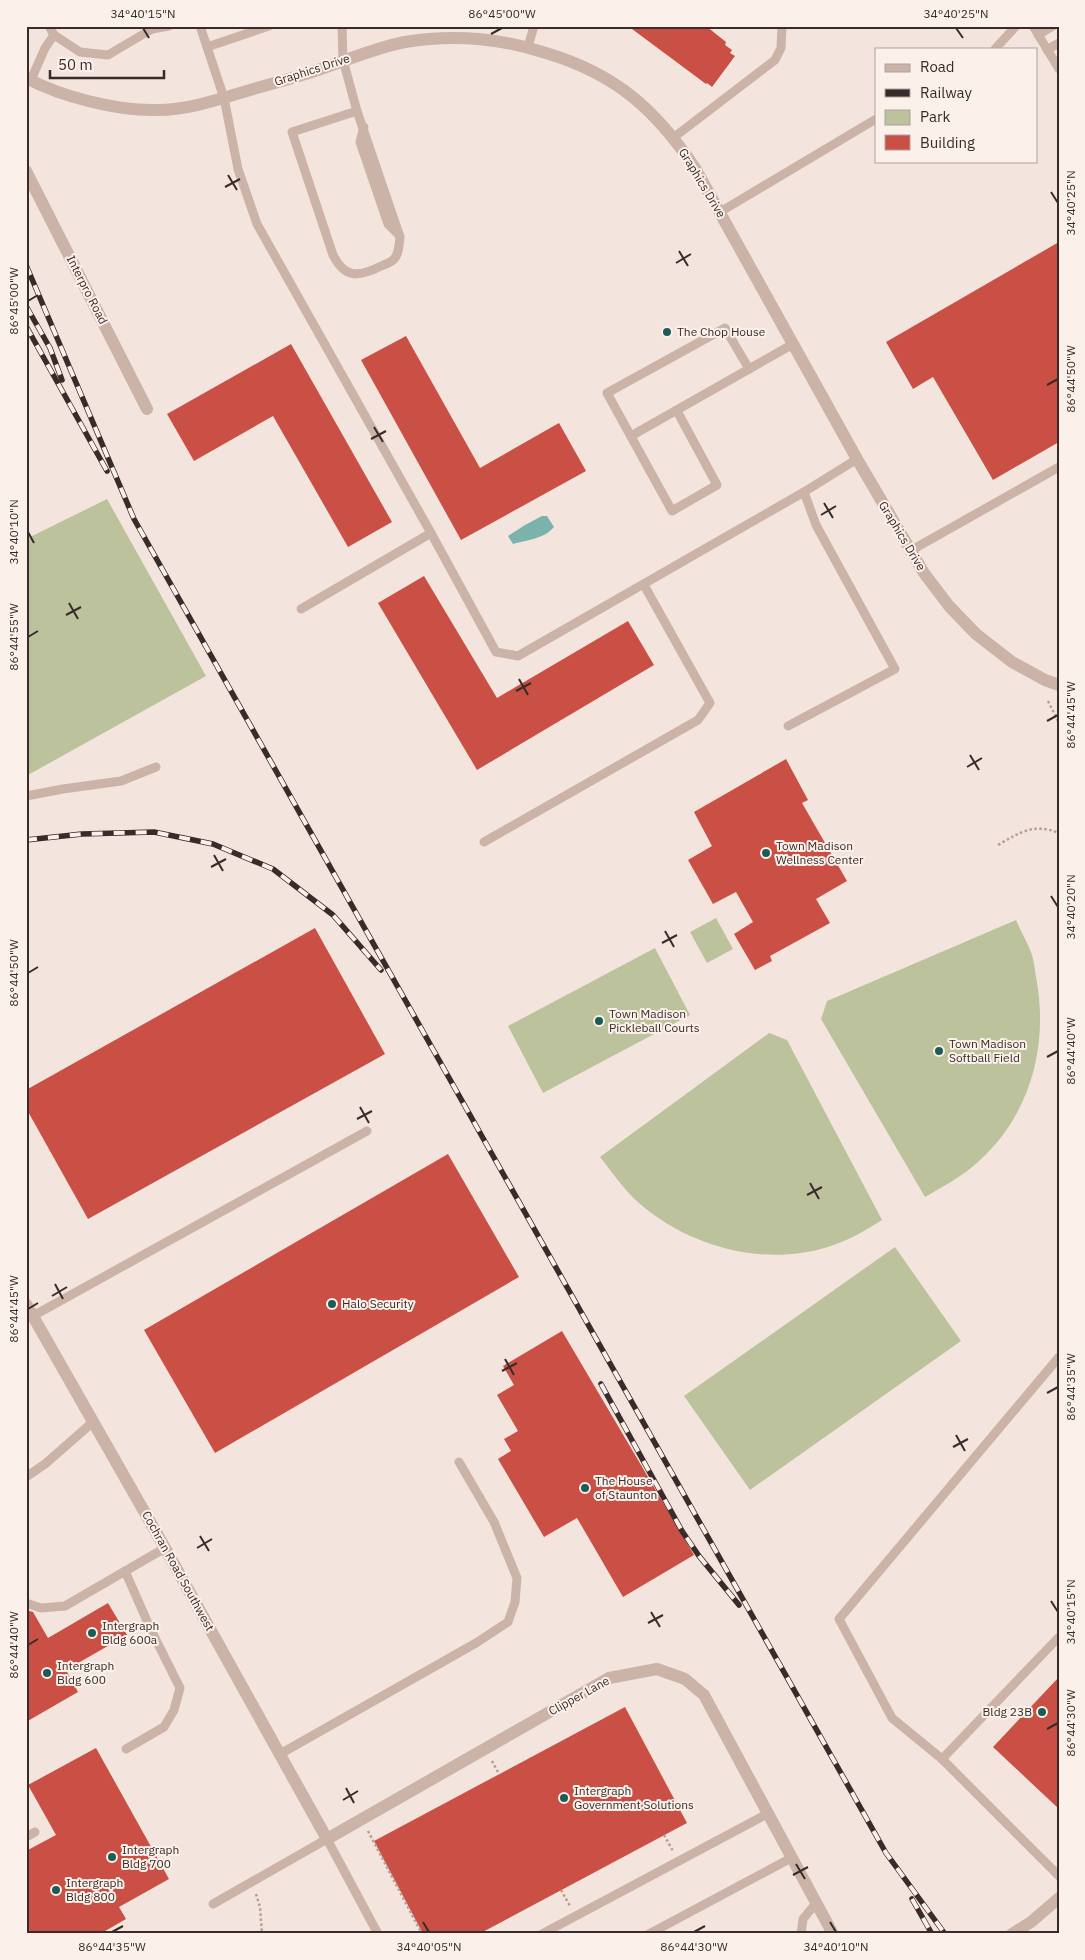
<svg xmlns="http://www.w3.org/2000/svg" width="1085" height="1960" font-family="'IBM Plex Sans',sans-serif">
	<style>
		.green { fill: #bcc39c }
		.water { fill: #7bb2ab }
		.building { fill: #ca4f45 }
		.lines { fill: none; stroke-linecap: round; stroke-linejoin: round }
		.path { stroke: #b89d92; stroke-width: 2.5; stroke-dasharray: 2.5 2.5; stroke-linecap: butt }
		.service { stroke: #ccb3a8; stroke-width: 9 }
		.minor { stroke: #ccb3a8; stroke-width: 12 }
		.tertiary { stroke: #ccb3a8; stroke-width: 12 }
		.rail-casing { stroke: #392b29; stroke-width: 5.5 }
		.rail { stroke: #fbf0ea; stroke-width: 4; stroke-dasharray: 11; stroke-linecap: butt }
		.ticks { fill: none; stroke: #392b29; stroke-width: 2 }
		.poi-dot { fill: #1c5c56; stroke: #fbf0ea; stroke-width: 2 }
		.labels { text-anchor: middle; stroke-width: 4; stroke-linejoin: round; paint-order: stroke }
		.street-label { font-size: 12px; fill: #392b29; stroke: #fbf0ea }
		.poi-label { font-size: 12px; fill: #392b29; stroke: #fbf0ea; text-anchor: start }
		.neatline { fill: none; stroke: #392b29; stroke-width: 2 }
		.ticks-label { font-size: 12px; text-anchor: middle; fill: #392b29 }
	</style>
	<rect width="100%" height="100%" fill="#f3e5dd"/>
	<!-- green -->
	<g class="green">
		<polygon points="107,499 206,676 28,775 26,772 26,539"/>
		<polygon points="716,918 733,949 707,963 690,932"/>
		<path d="M1016 920C1021 932 1028 943 1032 955 1034 962 1035 970 1036 977 1049 1045 1031 1114 979 1161 963 1176 944 1186 925 1197L821 1019 827 1001Z"/>
		<polygon points="655,948 690,1015 543,1093 508,1026"/>
		<path d="M769 1033 787 1040 882 1220C865 1231 847 1241 828 1247 764 1267 689 1247 639 1203 624 1190 612 1172 600 1157Z"/>
		<polygon points="895,1247 961,1341 750,1490 684,1396"/>
	</g>
	<!-- water -->
	<path class="water" d="M542 516H547L554 527C544 539 527 540 513 544L508 536 525 525Z"/>
	<!-- building -->
	<g class="building">
		<polygon points="628,26 706,26 726,42 725,45 732,50 730,53 735,56 712,87 707,83 706,84"/>
		<polygon points="1059,242 1059,442 993,480 933,377 913,389 886,342"/>
		<polygon points="406,336 480,468 559,423 586,471 461,540 361,360"/>
		<polygon points="291,344 392,522 348,547 273,416 194,461 167,414"/>
		<polygon points="424,576 497,698 628,621 654,665 477,770 378,603"/>
		<polygon points="786,759 808,800 802,803 847,881 816,899 830,923 770,956 772,961 755,970 734,934 753,922 736,892 713,904 688,860 712,846 694,812"/>
		<polygon points="315,928 385,1054 88,1219 26,1108 26,1090"/>
		<polygon points="448,1154 519,1277 215,1453 144,1330"/>
		<polygon points="562,1331 694,1555 623,1597 577,1518 544,1537 498,1459 511,1451 504,1439 518,1431 497,1395 514,1385 503,1366"/>
		<polygon points="108,1603 127,1635 66,1670 78,1692 26,1722 26,1610 33,1612 48,1638"/>
		<polygon points="1059,1677 1059,1809 993,1747"/>
		<polygon points="625,1707 687,1823 479,1934 423,1934 374,1841"/>
		<polygon points="96,1748 169,1879 119,1907 126,1919 100,1934 26,1934 26,1851 56,1835 28,1785"/>
	</g>
	<g class="lines">
		<!-- path -->
		<g class="path">
			<polyline points="1048,701 1059,723"/>
			<path d="M998 845C1020 832 1034 823 1059 833"/>
			<polyline points="492,1761 499,1774"/>
			<polyline points="368,1831 422,1934"/>
			<polyline points="664,1835 673,1851"/>
			<polyline points="561,1890 570,1906"/>
			<polyline points="256,1894 260,1907 262,1934"/>
		</g>
		<!-- service -->
		<g class="service">
			<polyline points="49,26 54,35 80,52 108,55 152,29 152,26"/>
			<polyline points="200,26 224,98 238,169 257,224 431,533 496,652 518,656 804,492"/>
			<path d="M342 26 343 60 357 111 292 132 333 255C344 277 357 278 379 267 383 265 390 263 393 260 399 255 399 245 400 237L357 111"/>
			<polyline points="1033,26 1059,69"/>
			<polyline points="152,29 169,26"/>
			<polyline points="1038,35 1053,26"/>
			<polyline points="207,47 269,26"/>
			<polyline points="528,47 534,26"/>
			<polyline points="995,49 1016,26"/>
			<polyline points="1047,50 1059,43"/>
			<polyline points="31,80 45,48 54,35"/>
			<polyline points="364,127 360,142 388,224 399,235"/>
			<polyline points="673,138 775,60 781,48 782,27"/>
			<polyline points="720,212 876,119"/>
			<polyline points="677,411 717,485 672,511 607,393 725,328 749,369"/>
			<polyline points="631,436 793,344"/>
			<polyline points="910,551 1059,467"/>
			<polyline points="301,609 431,533"/>
			<polyline points="788,726 895,669 816,525 804,492 857,459"/>
			<polyline points="26,796 63,789 121,781 156,767"/>
			<polyline points="484,842 698,720 710,703 644,585"/>
			<polyline points="33,1316 367,1131"/>
			<polyline points="1059,1357 839,1619 892,1718 942,1759 1059,1876"/>
			<polyline points="26,1477 45,1464 93,1422"/>
			<polyline points="125,1571 151,1630 180,1688 174,1710 164,1727 126,1749"/>
			<polyline points="26,1603 41,1608 65,1606 165,1548"/>
			<polyline points="280,1754 476,1643 508,1622 515,1602 517,1578 494,1522 459,1462"/>
			<polyline points="942,1759 1059,1637"/>
			<polyline points="26,1837 35,1832"/>
			<polyline points="213,1904 327,1839 378,1934"/>
			<polyline points="542,1934 769,1813"/>
			<polyline points="649,1934 793,1857"/>
			<polyline points="801,1934 803,1919 816,1903"/>
		</g>
		<!-- minor -->
		<g class="minor">
			<polyline points="26,171 147,409"/>
			<polyline points="26,1304 165,1548 327,1839 609,1678 657,1669 685,1679 704,1695 833,1934"/>
			<polyline points="1012,1934 1031,1922 1059,1898"/>
		</g>
		<!-- tertiary -->
		<path class="tertiary" d="M26 78C62 97 117 111 157 110 189 110 220 99 250 90 271 84 293 78 315 71 345 61 374 48 405 42 453 34 500 38 546 53 616 74 655 109 695 168L857 459 924 573 949 606 976 634 1012 662 1045 680 1059 685"/>
		<defs>
			<g id="rail">
				<polyline points="26,265 134,519 886,1853 945,1934"/>
				<polyline points="26,306 50,348 62,380"/>
				<polyline points="26,326 107,471"/>
				<polyline points="26,840 82,834 154,832 213,844 273,869 333,915 381,970"/>
				<polyline points="601,1384 682,1531 699,1556 739,1605"/>
				<polyline points="912,1899 932,1934"/>
			</g>
		</defs>
		<!-- rail casing -->
		<use href="#rail" class="rail-casing"/>
		<!-- rail -->
		<use href="#rail" class="rail"/>
	</g>
	<!-- ticks -->
	<path class="ticks" d="M143 28 149 38M956 28 963 38M491 34 502 28M228 175 237 190M225 187 240 179M1051 192 1058 203M679 251 688 266M676 263 691 254M28 301 38 295M1047 385 1058 379M374 427 383 442M371 439 386 431M824 503 833 518M821 515 836 506M28 532 34 543M69 603 78 619M66 615 81 607M28 637 38 631M519 679 528 695M516 691 531 683M1047 721 1058 715M970 755 979 770M967 767 982 758M214 855 223 871M211 867 226 859M1051 896 1058 907M665 931 674 947M662 943 677 935M28 973 38 967M1047 1057 1058 1051M360 1107 369 1123M357 1119 372 1111M810 1183 819 1199M807 1195 822 1187M55 1284 63 1299M52 1296 67 1287M28 1309 38 1303M505 1359 514 1375M502 1371 517 1363M1047 1393 1058 1387M956 1435 965 1451M953 1447 968 1439M200 1536 209 1551M197 1548 212 1539M1051 1601 1058 1612M651 1612 660 1627M648 1623 663 1615M28 1645 38 1639M1047 1729 1058 1723M346 1788 354 1803M343 1800 358 1791M796 1864 805 1879M793 1875 808 1867M423 1922 429 1932M830 1922 836 1932M112 1932 123 1926M694 1932 705 1926"/>
	<!-- markers -->
	<g class="poi-dot">
		<circle cx="667" cy="332" r="5"/>
		<circle cx="766" cy="853" r="5"/>
		<circle cx="599" cy="1021" r="5"/>
		<circle cx="939" cy="1051" r="5"/>
		<circle cx="332" cy="1304" r="5"/>
		<circle cx="585" cy="1488" r="5"/>
		<circle cx="92" cy="1633" r="5"/>
		<circle cx="47" cy="1673" r="5"/>
		<circle cx="1042" cy="1712" r="5"/>
		<circle cx="564" cy="1798" r="5"/>
		<circle cx="112" cy="1857" r="5"/>
		<circle cx="56" cy="1890" r="5"/>
	</g>
	<g class="labels">
		<!-- street labels -->
		<g class="street-label">
			<text transform="translate(312 70) rotate(-18)" y="4">Graphics Drive</text>
			<text transform="translate(702 183) rotate(59)" y="4">Graphics Drive</text>
			<text transform="translate(87 290) rotate(63)" y="4">Interpro Road</text>
			<text transform="translate(902 536) rotate(59)" y="4">Graphics Drive</text>
			<text transform="translate(178 1571) rotate(61)" y="4">Cochran Road Southwest</text>
			<text transform="translate(579 1696) rotate(-29)" y="4">Clipper Lane</text>
		</g>
		<!-- poi labels -->
		<g class="poi-label">
			<text x="677" y="336">The Chop House</text>
			<text x="776" y="850">Town Madison<tspan x="776" dy="14">Wellness Center</tspan></text>
			<text x="609" y="1018">Town Madison<tspan x="609" dy="14">Pickleball Courts</tspan></text>
			<text x="949" y="1048">Town Madison<tspan x="949" dy="14">Softball Field</tspan></text>
			<text x="342" y="1308">Halo Security</text>
			<text x="595" y="1485">The House<tspan x="595" dy="14">of Staunton</tspan></text>
			<text x="102" y="1630">Intergraph<tspan x="102" dy="14">Bldg 600a</tspan></text>
			<text x="57" y="1670">Intergraph<tspan x="57" dy="14">Bldg 600</tspan></text>
			<text x="1032" y="1716" text-anchor="end">Bldg 23B</text>
			<text x="574" y="1795">Intergraph<tspan x="574" dy="14">Government Solutions</tspan></text>
			<text x="122" y="1854">Intergraph<tspan x="122" dy="14">Bldg 700</tspan></text>
			<text x="66" y="1887">Intergraph<tspan x="66" dy="14">Bldg 800</tspan></text>
		</g>
	</g>
	<!-- border -->
	<rect width="1085" height="1960" fill="none" stroke="#fbf0ea" stroke-width="55"/>
	<!-- legend -->
	<rect x="875" y="48" width="162" height="115" fill="#fbf0ea" stroke="#ada19d"/>
	<rect x="885" y="64" width="25" height="8" fill="#ccb3a8" stroke="#ada19d"/>
	<text x="920" y="72" font-size="15" fill="#392b29">Road</text>
	<rect x="885" y="89" width="25" height="8" fill="#392b29" stroke="#ada19d"/>
	<text x="920" y="98" font-size="15" fill="#392b29">Railway</text>
	<rect x="885" y="110" width="25" height="15" fill="#bcc39c" stroke="#ada19d"/>
	<text x="920" y="122" font-size="15" fill="#392b29">Park</text>
	<rect x="885" y="135" width="25" height="15" fill="#ca4f45" stroke="#ada19d"/>
	<text x="920" y="148" font-size="15" fill="#392b29">Building</text>
	<!-- scale -->
	<path d="M50 70v8h114v-8" fill="none" stroke="#392b29" stroke-width="2.5"/>
	<text x="58" y="70" font-size="15" fill="#392b29" stroke="#fbf0ea" stroke-width="4" paint-order="stroke">50 m</text>
	<rect x="28" y="28" width="1030" height="1904" class="neatline"/>
	<g class="ticks-label">
		<text x="143" y="18">34°40'15"N</text>
		<text x="502" y="18">86°45'00"W</text>
		<text x="956" y="18">34°40'25"N</text>
		<text transform="translate(1071 203) rotate(-90)" y="4">34°40'25"N</text>
		<text transform="translate(14 301) rotate(-90)" y="4">86°45'00"W</text>
		<text transform="translate(1071 379) rotate(-90)" y="4">86°44'50"W</text>
		<text transform="translate(14 532) rotate(-90)" y="4">34°40'10"N</text>
		<text transform="translate(14 637) rotate(-90)" y="4">86°44'55"W</text>
		<text transform="translate(1071 715) rotate(-90)" y="4">86°44'45"W</text>
		<text transform="translate(1071 907) rotate(-90)" y="4">34°40'20"N</text>
		<text transform="translate(14 973) rotate(-90)" y="4">86°44'50"W</text>
		<text transform="translate(1071 1051) rotate(-90)" y="4">86°44'40"W</text>
		<text transform="translate(14 1309) rotate(-90)" y="4">86°44'45"W</text>
		<text transform="translate(1071 1387) rotate(-90)" y="4">86°44'35"W</text>
		<text transform="translate(1071 1612) rotate(-90)" y="4">34°40'15"N</text>
		<text transform="translate(14 1645) rotate(-90)" y="4">86°44'40"W</text>
		<text transform="translate(1071 1723) rotate(-90)" y="4">86°44'30"W</text>
		<text x="112" y="1951">86°44'35"W</text>
		<text x="429" y="1951">34°40'05"N</text>
		<text x="694" y="1951">86°44'30"W</text>
		<text x="836" y="1951">34°40'10"N</text>
	</g>
</svg>
